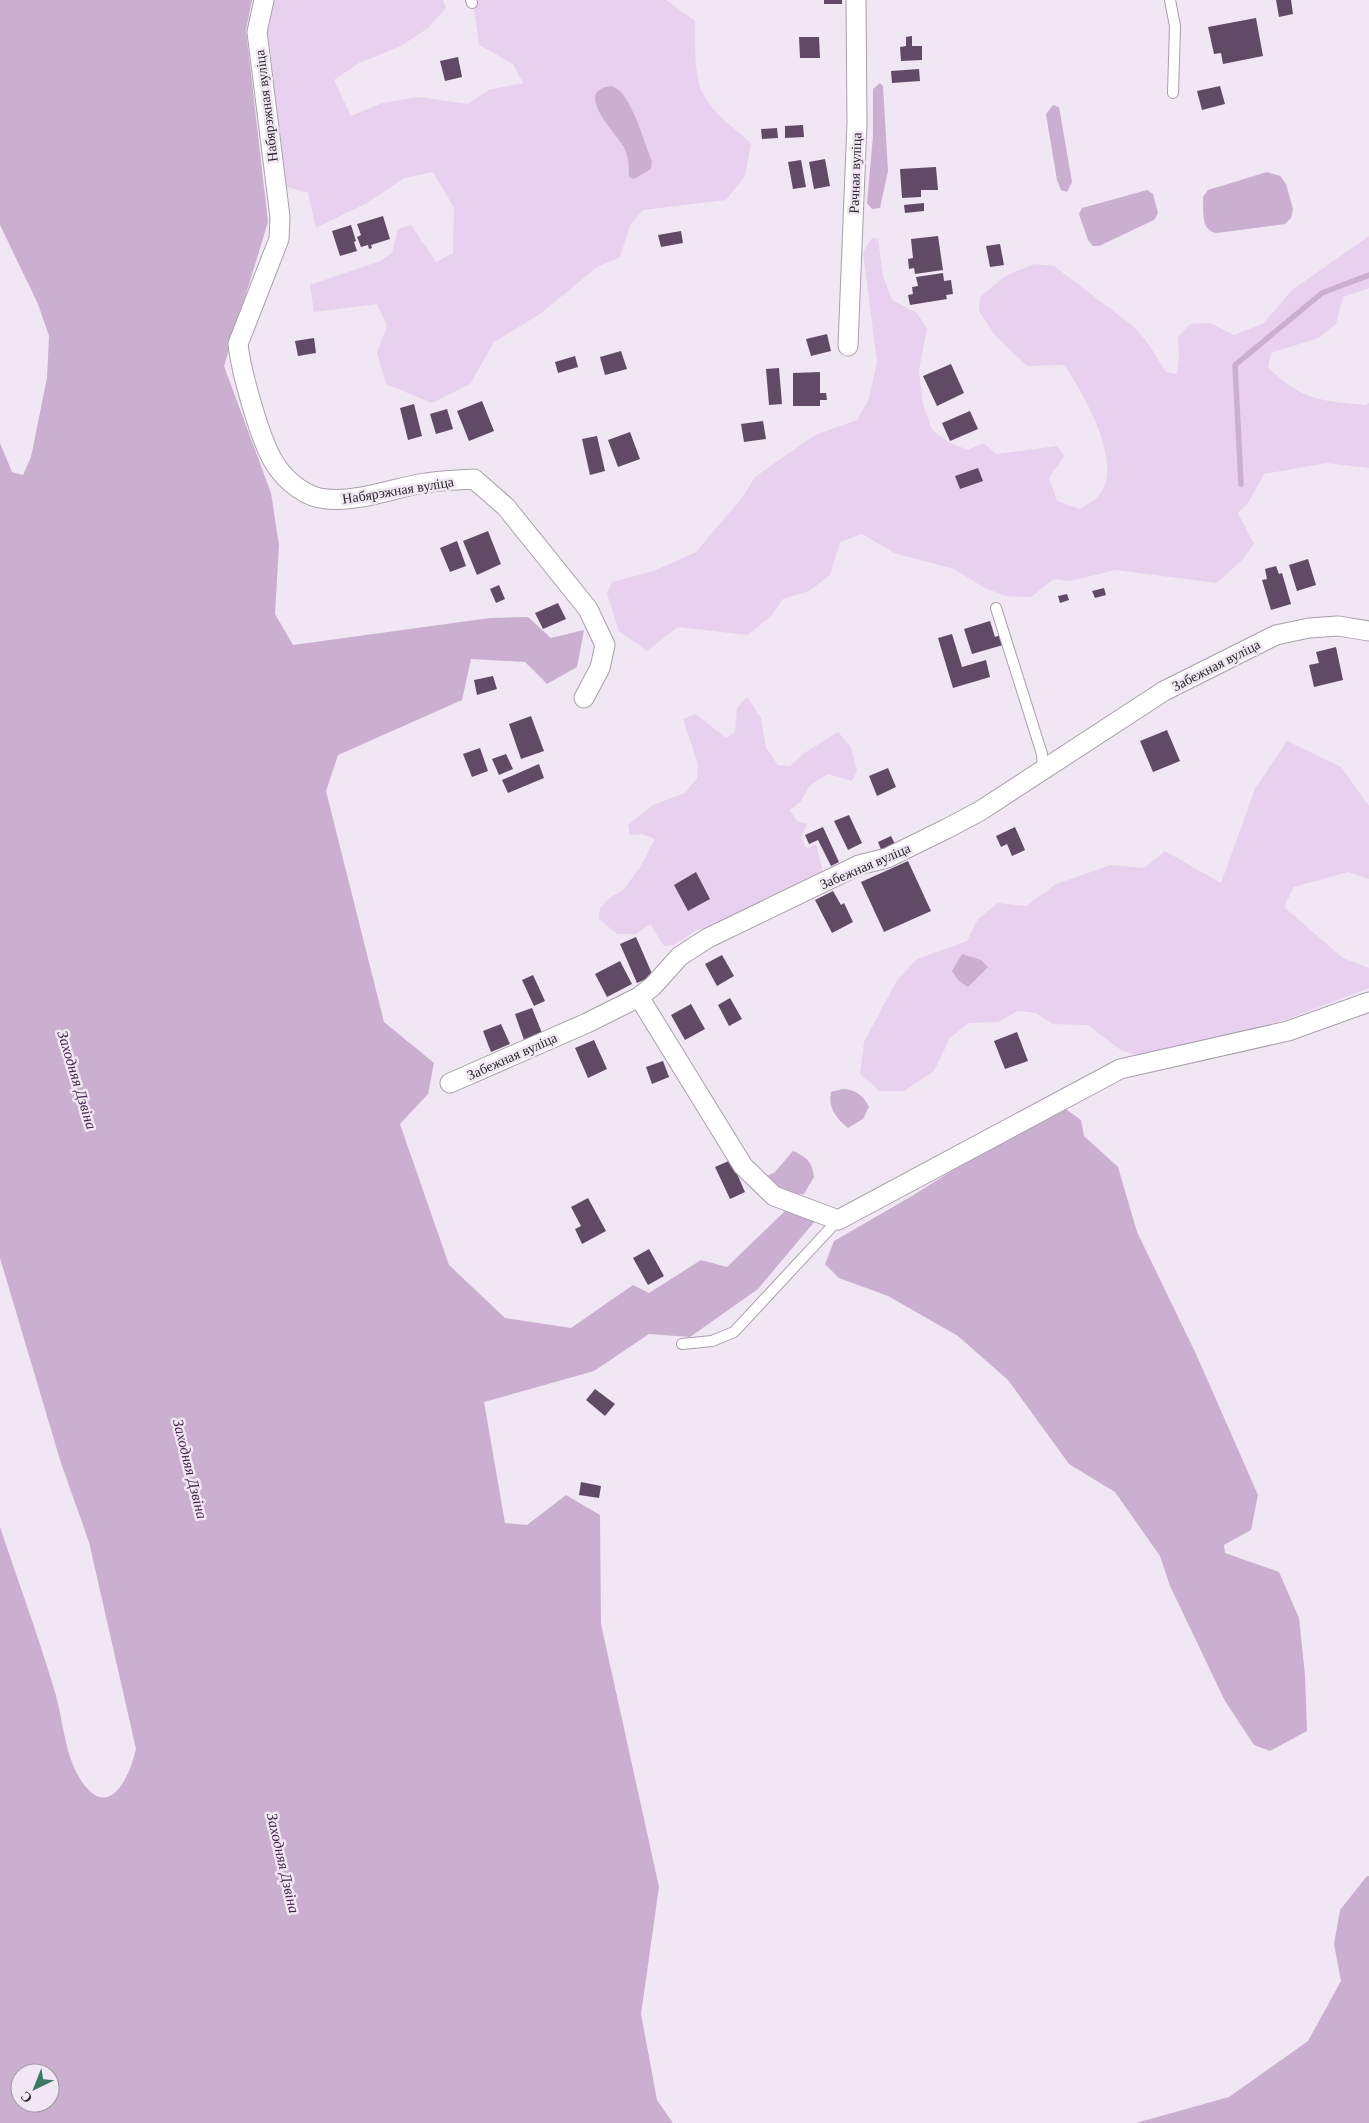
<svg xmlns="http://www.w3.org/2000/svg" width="1369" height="2123" font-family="Georgia,serif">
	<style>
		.green { fill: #e8d1ee }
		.forest { fill: #caafd0; fill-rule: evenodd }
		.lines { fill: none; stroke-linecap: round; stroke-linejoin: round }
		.stream { stroke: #caafd0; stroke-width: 5.5 }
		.building { fill: #614a66 }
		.lane-casing { stroke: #a99fac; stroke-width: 12 }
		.street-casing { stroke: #a99fac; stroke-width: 21 }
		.lane { stroke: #fff; stroke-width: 10 }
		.street { stroke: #fff; stroke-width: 19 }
		.labels { text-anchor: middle; stroke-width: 5; stroke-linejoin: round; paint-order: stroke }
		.street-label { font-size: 14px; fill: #2c282d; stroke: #f1e6f3 }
		.water-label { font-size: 15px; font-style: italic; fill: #47244f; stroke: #f1e6f3 }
	</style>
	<rect width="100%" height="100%" fill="#f1e6f3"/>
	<!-- green -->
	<g class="green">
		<path d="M272 0H443L446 8 428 28 401 46 359 63 334 80 351 116 382 103 419 97 468 104 488 90 523 83 513 64 479 45 473 0H666L695 21C696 43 693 73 703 94 714 114 734 128 751 143L745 176 726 200 643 210 630 225 620 257 597 267 540 314 494 342 470 384 432 403 386 384 377 353 387 326 377 304 314 312 310 285 380 261 392 253 398 229 411 225 436 262 453 253 454 208 433 172 404 178 367 203 316 228 308 193 284 186 264 34Z"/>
		<path d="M1369 236V288L1343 297 1336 324 1318 338 1271 353 1268 367C1300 400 1321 401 1365 405L1369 403V468L1326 463 1264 474 1248 503 1238 513 1254 544 1242 560 1217 583 1115 570 1070 581 1054 579 1031 597 1005 596 983 587 954 569 894 553 862 534 840 542 830 575 809 591 783 599 771 616 748 635 678 627 647 651 619 631 607 594 612 582 654 571 696 552 744 495 755 477 815 435 857 420 869 399 877 362 863 252 872 238 878 239 883 276 892 300 917 313 927 329 919 370 923 404 932 430 950 443 968 450 983 443 997 454 1057 446 1064 456 1049 478 1057 501 1080 509C1086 505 1094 501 1099 495 1125 465 1083 392 1064 365L1027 366 994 334 979 311 980 297 1005 276 1034 264 1054 266 1133 326 1147 342 1166 372 1177 374 1179 358 1178 337 1190 324 1210 323 1234 335 1264 323 1292 290Z"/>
		<polygon points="747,697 761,718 766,748 778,765 790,766 806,752 838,732 851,747 857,771 852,781 828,774 809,786 801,801 790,810 797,821 807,824 801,838 807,849 816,844 823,872 736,918 697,930 674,945 664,946 650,924 636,934 617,934 599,919 600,908 609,898 623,890 639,869 655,839 641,834 630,835 628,825 653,805 685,793 697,778 698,764 683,719 696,714 726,738 735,732 737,708"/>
		<polygon points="1287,741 1341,767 1369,806 1369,879 1348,872 1294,887 1284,907 1343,958 1369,968 1369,988 1288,1019 1145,1057 1122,1051 1088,1025 1052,1024 1036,1013 1018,1011 998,1022 969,1023 950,1038 934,1071 904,1091 880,1091 860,1074 864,1042 896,982 917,959 967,941 978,919 998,903 1026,906 1056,884 1111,865 1144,868 1165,851 1221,883 1255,789"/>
	</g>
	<!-- forest -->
	<g class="forest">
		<path d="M0 0H252L246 30 268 222 224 366 271 493 279 545 275 614 293 645 490 618 528 617 551 638 584 630 577 667 547 684 525 662 471 659 462 700 338 755 326 791 384 1022 434 1063 428 1094 400 1124 449 1265 505 1318 571 1328 633 1285 649 1293 701 1260 727 1267 787 1209 815 1221 758 1289 690 1337 649 1334 594 1371 484 1402 505 1523 527 1525 566 1495 600 1515 601 1624 659 1887 641 2014 657 2100 673 2123H0V1527C18 1581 38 1635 54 1689 63 1717 64 1752 79 1777 107 1824 129 1780 136 1749L89 1542 61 1463 0 1258V443L12 472 23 475 31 457 47 378 49 336 38 304 0 225ZM20 2073H50V2103H20Z"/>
		<polygon points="880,83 883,86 888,171 880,208 872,209 867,203 873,136 873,89"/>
		<path d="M612 86C631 92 644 143 652 161L651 169 634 179 629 177C629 167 629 158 624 147 615 132 572 90 612 86Z"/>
		<polygon points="1053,105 1059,107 1072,182 1067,192 1061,190 1057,180 1046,114"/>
		<path d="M1267 172 1280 176 1286 184 1293 209 1291 218 1285 224 1217 233C1200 231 1204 210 1203 197L1208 190Z"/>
		<polygon points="1147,190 1153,194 1158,213 1154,220 1099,246 1093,246 1088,240 1079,214 1082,208"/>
		<polygon points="962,954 981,960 988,967 968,987 958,980 952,971"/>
		<path d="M843 1089C856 1090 863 1095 869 1107L863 1119 848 1128C836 1118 828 1108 831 1092Z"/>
		<polygon points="1063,1107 1081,1120 1084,1136 1118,1167 1137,1232 1196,1354 1258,1495 1251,1530 1224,1545 1225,1553 1279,1572 1299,1618 1305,1675 1307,1731 1270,1751 1254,1745 1225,1701 1170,1586 1160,1556 1115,1492 1069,1464 1008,1380 958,1336 888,1296 839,1278 825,1264 834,1241 912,1196 1018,1129"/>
		<path d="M793 1151C807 1157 812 1162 814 1177L804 1194 789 1195 767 1176 775 1172Z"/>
		<polygon points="1367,1876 1369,1876 1369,2123 1136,2123 1229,2097 1308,2041 1341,1981 1334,1944 1340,1910"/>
	</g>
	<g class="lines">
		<!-- stream -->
		<polyline class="stream" points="1241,484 1235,365 1322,293 1369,275"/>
	</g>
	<!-- building -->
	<g class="building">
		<rect x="824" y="0" width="18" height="4"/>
		<polygon points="1276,0 1291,0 1293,14 1279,17"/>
		<polygon points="1256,18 1263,56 1223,64 1221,53 1214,54 1208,27"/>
		<polygon points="912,36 912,46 922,46 922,60 901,61 900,47 906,46 906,37"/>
		<polygon points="799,37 819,37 820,58 800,58"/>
		<polygon points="458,57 462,77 445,81 440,61"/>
		<polygon points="919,69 920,81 892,83 891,71"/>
		<polygon points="1220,86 1225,104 1202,110 1197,91"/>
		<polygon points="803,125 804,137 785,138 785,126"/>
		<polygon points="777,128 778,138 762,139 761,129"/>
		<polygon points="825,159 830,186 814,189 809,162"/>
		<polygon points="801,160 806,187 793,189 788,162"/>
		<polygon points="936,167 938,190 921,190 921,197 902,198 900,169"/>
		<polygon points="924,203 924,211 905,213 904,205"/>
		<polygon points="383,216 390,239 371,245 372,248 369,249 368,245 361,247 357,237 361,235 357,224"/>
		<polygon points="351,225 356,241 354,242 357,251 340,256 332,231"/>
		<polygon points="681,231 683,243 661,247 658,235"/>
		<polygon points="938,236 943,270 915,274 914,268 909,269 908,259 913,258 911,239"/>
		<polygon points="1000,244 1004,265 990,267 986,246"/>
		<polygon points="943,273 944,281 951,280 953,294 946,295 947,299 910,305 908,295 913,294 912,287 918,286 916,277"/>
		<polygon points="827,334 831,351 811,356 806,339"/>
		<polygon points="314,338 316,353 298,356 295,341"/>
		<polygon points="621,351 627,369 605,375 600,357"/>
		<polygon points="575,356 578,367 558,373 555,362"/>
		<polygon points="951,364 964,393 937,406 923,376"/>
		<polygon points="779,368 782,404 769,405 766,369"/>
		<polygon points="820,372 820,393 826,393 827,400 820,400 820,406 793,406 793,373"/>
		<polygon points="482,401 494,431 469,441 457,411"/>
		<polygon points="414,404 422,436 408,440 400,408"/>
		<polygon points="447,409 453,429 436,434 430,414"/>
		<polygon points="970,411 978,429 950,441 942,423"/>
		<polygon points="763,421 766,439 744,442 741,424"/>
		<polygon points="630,432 640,459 618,467 608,440"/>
		<polygon points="597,436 605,471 590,475 582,439"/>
		<polygon points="978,468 983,481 960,489 955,476"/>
		<polygon points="488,531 501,564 477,575 463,541"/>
		<polygon points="457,541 466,566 450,572 440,548"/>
		<polygon points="1308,559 1316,585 1297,591 1289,565"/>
		<polygon points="1276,566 1279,574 1282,573 1291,604 1271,610 1262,580 1267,579 1265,569"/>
		<polygon points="499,585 505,599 496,603 490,589"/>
		<polygon points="1104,588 1106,595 1095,598 1092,591"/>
		<polygon points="1067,594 1069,600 1060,603 1058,596"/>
		<polygon points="558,603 566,619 543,629 535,613"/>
		<polygon points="990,621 995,637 1000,635 1003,645 972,654 964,629"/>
		<polygon points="952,634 962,667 986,660 990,677 953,688 938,638"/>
		<polygon points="1336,647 1343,680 1314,687 1309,665 1319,663 1316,652"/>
		<polygon points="493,676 497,689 477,695 474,680"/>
		<polygon points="531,716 544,751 521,759 509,724"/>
		<polygon points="1167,730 1180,761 1153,772 1140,741"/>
		<polygon points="480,748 488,771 472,777 463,754"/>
		<polygon points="506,754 513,769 499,775 492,759"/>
		<polygon points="539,764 544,778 508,793 502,780"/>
		<polygon points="888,768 896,787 877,796 869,776"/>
		<polygon points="849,815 862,843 848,850 834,821"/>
		<polygon points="823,827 839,862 831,866 818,840 809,844 805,835"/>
		<polygon points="1015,827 1025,850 1012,856 1007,844 1001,847 996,836"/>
		<polygon points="891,836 896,846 882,852 878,842"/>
		<polygon points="908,861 931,911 884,932 861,882"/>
		<polygon points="696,872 710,899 688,911 674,885"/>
		<polygon points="833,891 841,905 844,903 853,922 832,933 815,900"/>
		<polygon points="636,937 653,976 637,983 620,944"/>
		<polygon points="722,955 734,976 717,986 705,964"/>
		<polygon points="620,961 632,984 607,997 595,974"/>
		<polygon points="533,975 545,1001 534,1006 522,980"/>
		<polygon points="730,998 742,1019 729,1026 718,1005"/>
		<polygon points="691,1004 705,1029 685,1040 671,1015"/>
		<polygon points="532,1008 542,1033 524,1040 515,1014"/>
		<polygon points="501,1024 510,1044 491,1052 483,1031"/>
		<polygon points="1017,1032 1028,1061 1005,1069 994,1041"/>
		<polygon points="594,1040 607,1069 588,1078 575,1048"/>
		<polygon points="663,1061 669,1077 652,1084 646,1067"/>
		<polygon points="731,1160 745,1192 730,1199 715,1167"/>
		<polygon points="588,1198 606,1231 582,1244 575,1229 581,1226 571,1207"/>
		<polygon points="649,1249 664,1276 648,1285 633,1258"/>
		<polygon points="595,1389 615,1404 605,1416 586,1400"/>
		<polygon points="581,1482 601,1486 599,1498 579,1495"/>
	</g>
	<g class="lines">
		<defs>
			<g id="lane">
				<polyline points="471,0 472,3"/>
				<polyline points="1170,0 1175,26 1173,93"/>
				<polyline points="996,608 1042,754 1043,770"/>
				<polyline points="682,1344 712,1341 734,1332 838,1220"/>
			</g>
			<g id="street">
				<path d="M264 0 257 32 280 217 279 239 238 344C241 371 260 441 275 464 286 481 306 498 327 499 359 502 393 488 425 483 441 480 458 480 474 479L506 507 588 609 605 645 600 668 584 698"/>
				<polyline points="848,346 857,123 856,0"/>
				<polyline points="639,997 743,1166 774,1196 838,1220 1120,1069 1288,1031 1369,1002"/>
				<polyline points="450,1083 587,1023 639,997 653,986 680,956 708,938 859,865 887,858 946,829 980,811 1164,691 1276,635 1309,628 1338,626 1369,631"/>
			</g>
		</defs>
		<!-- lane casing -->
		<use href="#lane" class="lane-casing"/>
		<!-- street casing -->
		<use href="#street" class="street-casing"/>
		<!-- lane -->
		<use href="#lane" class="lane"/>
		<!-- street -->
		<use href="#street" class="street"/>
	</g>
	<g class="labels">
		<!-- street labels -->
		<g class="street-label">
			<text transform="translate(266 106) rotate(-97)" y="5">Набярэжная вуліца</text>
			<text transform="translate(855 173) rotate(-88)" y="5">Рачная вуліца</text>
			<text transform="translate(398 490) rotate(-9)" y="5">Набярэжная вуліца</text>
			<text transform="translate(1216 665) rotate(-27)" y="5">Забежная вуліца</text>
			<text transform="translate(865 866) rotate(-23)" y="5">Забежная вуліца</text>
			<text transform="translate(512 1056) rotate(-24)" y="5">Забежная вуліца</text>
		</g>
		<!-- water labels -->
		<g class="water-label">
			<text transform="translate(77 1080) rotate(73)" y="5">Заходняя Дзвіна</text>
			<text transform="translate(190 1469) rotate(76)" y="5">Заходняя Дзвіна</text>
			<text transform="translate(283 1863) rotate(77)" y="5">Заходняя Дзвіна</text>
		</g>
	</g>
	<!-- north arrow -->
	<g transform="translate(35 2088) rotate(223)"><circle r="24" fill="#f1e6f3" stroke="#a29aa4"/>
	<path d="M0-4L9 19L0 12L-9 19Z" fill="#3b7965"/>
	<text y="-8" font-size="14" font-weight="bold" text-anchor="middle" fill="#2c282d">С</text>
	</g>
</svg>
